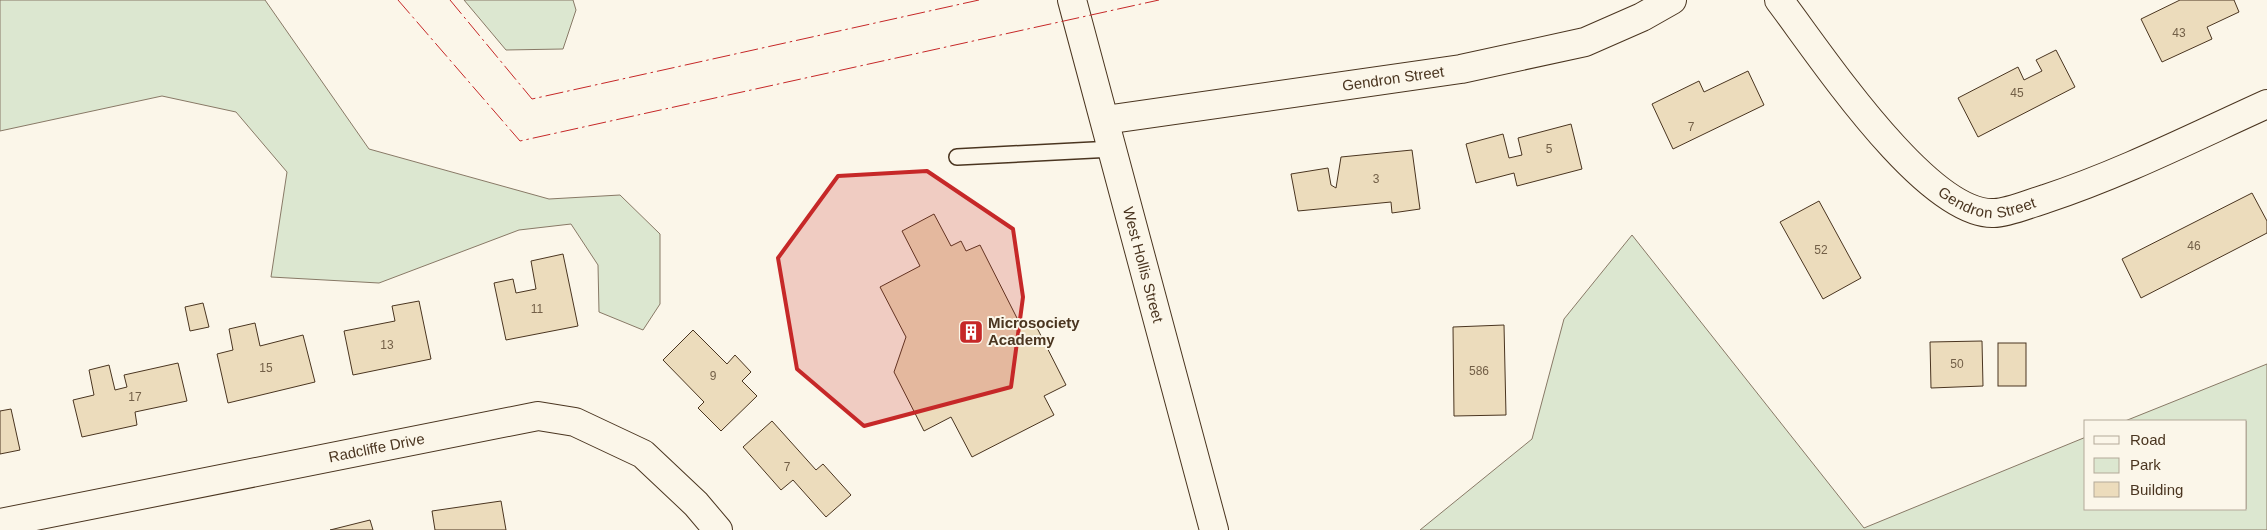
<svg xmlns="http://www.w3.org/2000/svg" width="2267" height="530" font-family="Arial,sans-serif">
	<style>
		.green { fill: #dce7d0; stroke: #887966 }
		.building { fill: #ecdcbc; stroke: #4a3520 }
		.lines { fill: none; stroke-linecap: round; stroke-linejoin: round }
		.service-casing { stroke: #4a3520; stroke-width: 18 }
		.minor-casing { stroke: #4a3520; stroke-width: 30 }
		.primary-casing { stroke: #4a3520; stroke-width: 30 }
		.service { stroke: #fbf6e9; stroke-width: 15 }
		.minor { stroke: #fbf6e9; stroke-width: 28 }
		.primary { stroke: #fbf6e9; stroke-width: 28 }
		.power { stroke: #c62828; stroke-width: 1; stroke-dasharray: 18 4 2.5 4; stroke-linecap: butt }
		.marked { fill: #c62828; fill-opacity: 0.2; stroke: #c62828; stroke-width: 4; stroke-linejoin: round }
		.labels { text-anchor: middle; stroke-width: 4; stroke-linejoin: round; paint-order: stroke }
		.number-label { font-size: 12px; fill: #725f47 }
		.street-label { font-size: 15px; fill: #4a3520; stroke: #fbf6e9 }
		.poi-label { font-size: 15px; font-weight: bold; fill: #4a3520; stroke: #fbf6e9; text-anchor: start }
	</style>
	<rect width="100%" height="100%" fill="#fbf6e9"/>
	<!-- green -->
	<g class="green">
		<polygon points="0,0 265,0 369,149 549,199 620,195 660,234 660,304 643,330 599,312 598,265 571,224 519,230 379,283 271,277 287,172 236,112 162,96 0,131"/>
		<polygon points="464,0 573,0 576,10 563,49 506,50"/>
		<polygon points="1632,235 1864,528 2086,437 2086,509 2246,509 2246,421 2125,421 2267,364 2267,530 1420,530 1532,439 1564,319"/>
	</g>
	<!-- building -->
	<g class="building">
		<polygon points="2180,0 2234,0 2239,12 2207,27 2212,39 2162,62 2141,19"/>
		<polygon points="2056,50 2075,87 1978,137 1958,98 2018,67 2024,80 2042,71 2036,60"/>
		<polygon points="1748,71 1764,105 1673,149 1652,104 1699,81 1704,92"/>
		<polygon points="1571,124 1582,169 1517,186 1514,173 1476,183 1466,144 1503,134 1509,158 1522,155 1518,138"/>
		<polygon points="1412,150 1420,209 1392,213 1391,202 1298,211 1291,174 1328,168 1331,185 1336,188 1341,157"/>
		<polygon points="2252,193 2267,221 2267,233 2141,298 2122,259"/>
		<polygon points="1819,201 1861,278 1823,299 1780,222"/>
		<polygon points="934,214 951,246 961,241 966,251 980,245 1021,326 1033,320 1066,385 1044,396 1054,415 972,457 951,417 924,431 894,372 906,337 880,287 920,266 902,231"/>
		<polygon points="563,254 578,326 506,340 494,283 513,279 516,293 536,289 531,261"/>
		<polygon points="419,301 431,359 353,375 344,331 395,321 392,306"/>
		<polygon points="203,303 209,327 190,331 185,307"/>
		<polygon points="255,323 260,346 303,335 315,382 228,403 217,354 233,350 229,329"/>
		<polygon points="1504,325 1506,415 1454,416 1453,327"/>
		<polygon points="693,330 727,364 735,355 751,372 742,381 757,396 721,431 698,408 704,402 663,360"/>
		<polygon points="1982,341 1983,386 1931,388 1930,342"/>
		<rect x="1998" y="343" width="28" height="43"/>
		<polygon points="178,363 187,401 135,412 137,425 82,437 73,400 94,395 89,370 109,365 115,390 127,387 124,375"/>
		<polygon points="11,409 20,450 0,454 0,411"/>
		<polygon points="772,421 816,470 823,464 851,495 826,517 793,480 781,490 743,447"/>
		<polygon points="501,501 506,530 435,530 432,511"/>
		<polygon points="370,520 373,530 330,530"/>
	</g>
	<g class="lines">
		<defs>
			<polyline id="service" points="957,157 1113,149"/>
			<g id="minor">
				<path id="s1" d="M1779 0C1818 51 1926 216 1994 213 2008 213 2031 203 2045 199 2121 174 2194 137 2267 104"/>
				<path id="s2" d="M1105 120 1461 69 1585 42 1642 17 1672 0"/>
				<path id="s3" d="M0 523 538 416 575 422 643 454 696 504 718 530"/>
			</g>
			<g id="primary">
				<path id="s4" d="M1072 0 1214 530"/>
			</g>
		</defs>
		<!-- service casing -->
		<use href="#service" class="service-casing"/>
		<!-- minor casing -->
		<use href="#minor" class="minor-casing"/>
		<!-- primary casing -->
		<use href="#primary" class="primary-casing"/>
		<!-- service -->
		<use href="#service" class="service"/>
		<!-- minor -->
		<use href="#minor" class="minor"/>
		<!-- primary -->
		<use href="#primary" class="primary"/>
		<!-- power -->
		<g class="power">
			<polyline points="398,0 520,141 1159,0"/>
			<polyline points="450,0 532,99 979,0"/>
		</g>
	</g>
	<!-- marked area -->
	<path class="marked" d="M927 171 1013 229 1023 297 1011 387 864 426 797 369 778 258 838 176Z"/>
	<!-- icons -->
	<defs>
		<symbol id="building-square" viewBox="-11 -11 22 22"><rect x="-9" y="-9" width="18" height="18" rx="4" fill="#c62828" stroke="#fbf6e9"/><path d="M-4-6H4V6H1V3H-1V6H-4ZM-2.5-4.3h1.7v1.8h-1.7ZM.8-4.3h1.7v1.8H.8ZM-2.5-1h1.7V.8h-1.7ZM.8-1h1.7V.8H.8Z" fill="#fff"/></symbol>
	</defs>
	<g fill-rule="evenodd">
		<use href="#building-square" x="957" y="318" width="28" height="28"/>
	</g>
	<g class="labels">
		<!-- number labels -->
		<g class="number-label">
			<text x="2179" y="37">43</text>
			<text x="2017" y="97">45</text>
			<text x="1691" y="131">7</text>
			<text x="1549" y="153">5</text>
			<text x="1376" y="183">3</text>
			<text x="2194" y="250">46</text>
			<text x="1821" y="254">52</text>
			<text x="537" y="313">11</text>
			<text x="387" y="349">13</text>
			<text x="1957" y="368">50</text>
			<text x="266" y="372">15</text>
			<text x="1479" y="375">586</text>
			<text x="713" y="380">9</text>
			<text x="135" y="401">17</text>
			<text x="787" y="471">7</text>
		</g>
		<!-- street labels -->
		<g class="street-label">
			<text dy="5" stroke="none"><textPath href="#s2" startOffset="291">Gendron Street</textPath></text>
			<text dy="5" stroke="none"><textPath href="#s1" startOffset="301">Gendron Street</textPath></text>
			<text dy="5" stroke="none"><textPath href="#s4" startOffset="274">West Hollis Street</textPath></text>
			<text dy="5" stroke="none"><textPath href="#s3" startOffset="384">Radcliffe Drive</textPath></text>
		</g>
		<!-- poi labels -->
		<g class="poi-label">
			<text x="988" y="328">Microsociety<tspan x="988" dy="17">Academy</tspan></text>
		</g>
	</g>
	<!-- legend -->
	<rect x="2084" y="420" width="162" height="90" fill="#fbf6e9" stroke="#b4a999"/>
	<rect x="2094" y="436" width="25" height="8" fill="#fbf6e9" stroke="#b4a999"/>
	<text x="2130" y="445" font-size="15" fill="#4a3520">Road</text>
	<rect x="2094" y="458" width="25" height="15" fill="#dce7d0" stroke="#b4a999"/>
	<text x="2130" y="470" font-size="15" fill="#4a3520">Park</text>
	<rect x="2094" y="482" width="25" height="15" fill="#ecdcbc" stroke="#b4a999"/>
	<text x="2130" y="495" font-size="15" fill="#4a3520">Building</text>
</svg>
